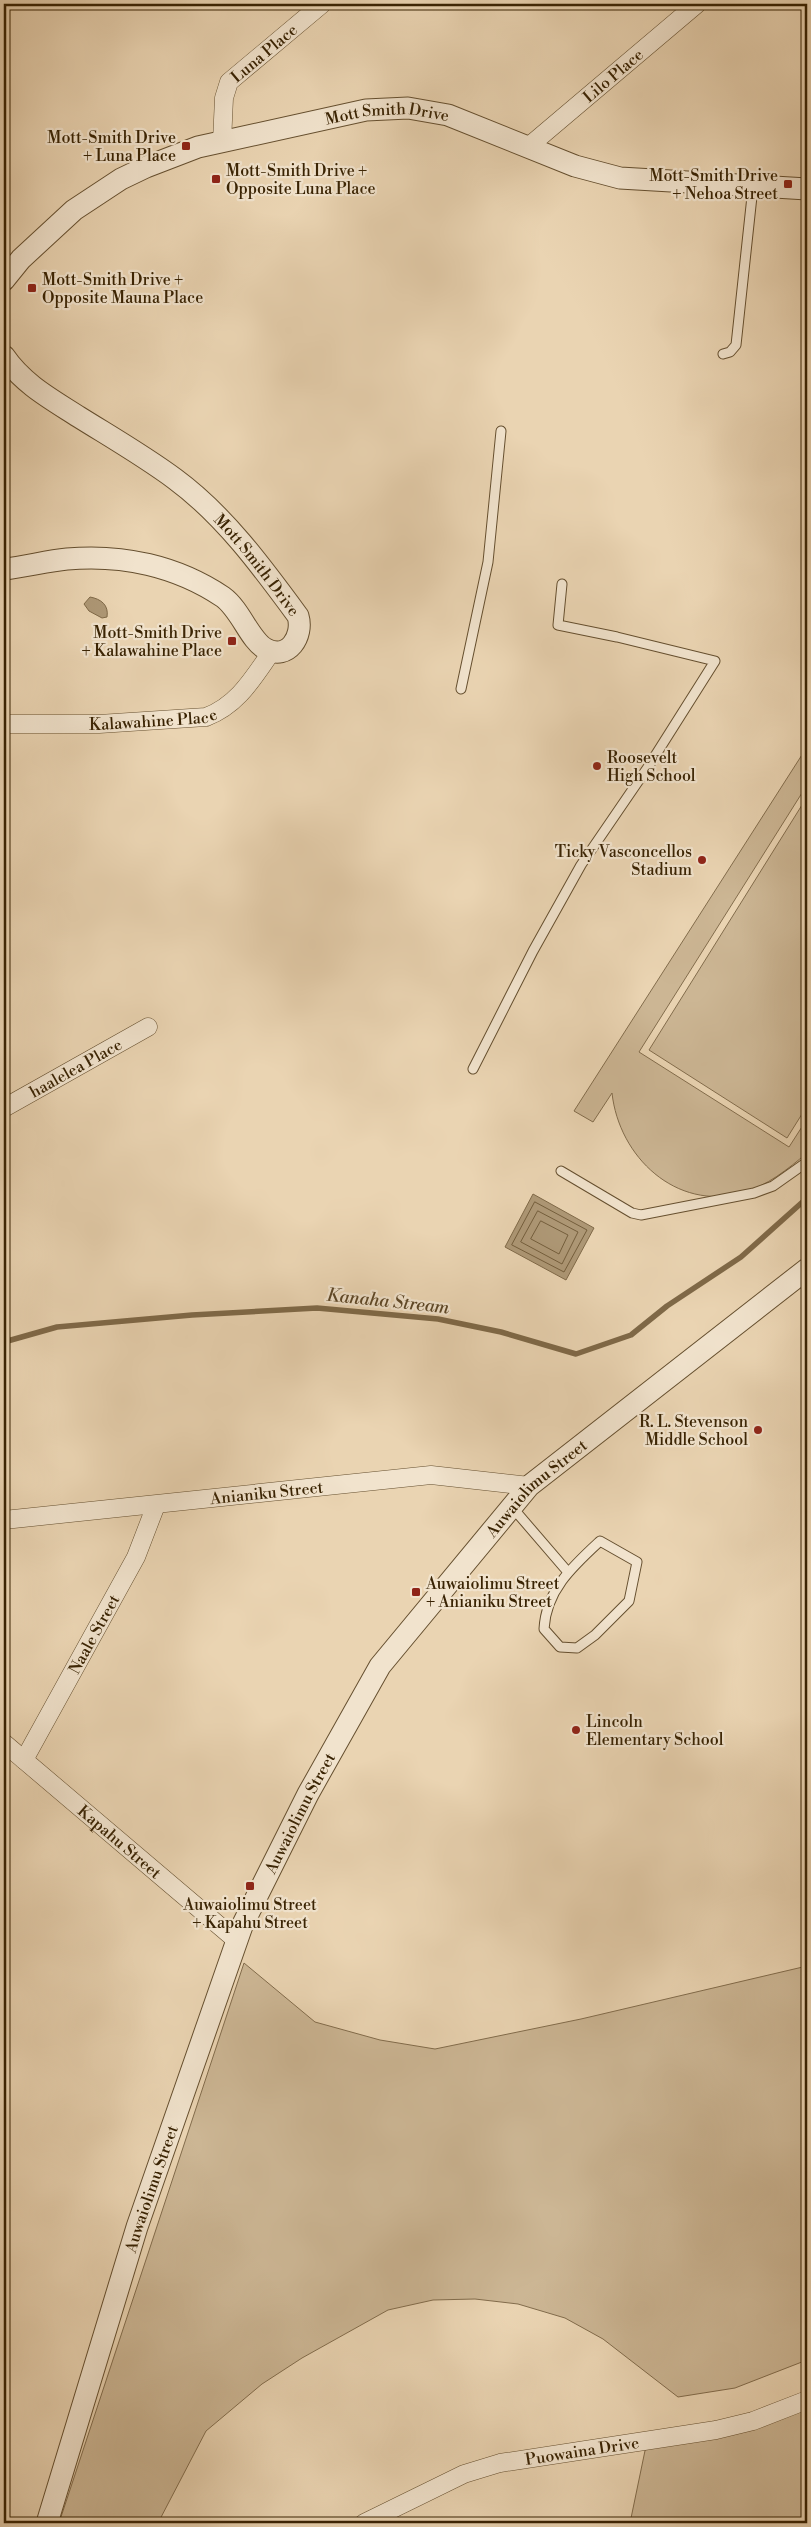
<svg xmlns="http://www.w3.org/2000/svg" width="811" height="2527" font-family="'Libre Bodoni',serif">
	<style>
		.green { fill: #ccb694; stroke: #826c4c }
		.water { fill: #ae9876; stroke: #7f6948 }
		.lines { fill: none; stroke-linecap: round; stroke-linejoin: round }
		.shore { stroke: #745e3c; stroke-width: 1 }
		.stream { stroke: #7f6948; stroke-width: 5.5 }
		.service-casing { stroke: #654f2f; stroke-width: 11 }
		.minor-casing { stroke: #654f2f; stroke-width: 19 }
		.tertiary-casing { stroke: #654f2f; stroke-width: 23 }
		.service { stroke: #f1e3cd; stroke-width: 9 }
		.minor { stroke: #f1e3cd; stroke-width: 18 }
		.tertiary { stroke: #f1e3cd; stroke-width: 21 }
		.poi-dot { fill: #8f2418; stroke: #f1e3cd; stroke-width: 2 }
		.labels { text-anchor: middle; stroke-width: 4.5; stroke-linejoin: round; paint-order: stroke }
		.street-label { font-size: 16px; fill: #392303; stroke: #f1e3cd }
		.poi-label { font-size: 16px; fill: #392303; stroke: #f1e3cd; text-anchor: end }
		.water-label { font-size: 18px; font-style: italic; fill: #5c4626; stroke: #f1e3cd }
	</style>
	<rect width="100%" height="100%" fill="#ead4b2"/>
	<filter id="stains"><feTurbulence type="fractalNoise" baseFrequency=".004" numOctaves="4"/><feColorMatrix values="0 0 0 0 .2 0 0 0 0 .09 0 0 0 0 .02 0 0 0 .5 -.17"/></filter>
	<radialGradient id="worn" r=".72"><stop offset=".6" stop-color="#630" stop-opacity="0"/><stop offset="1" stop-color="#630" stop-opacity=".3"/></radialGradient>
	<!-- green -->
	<g class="green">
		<path d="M807 747V785L639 1052 789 1147 807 1119V1153C788 1169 767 1186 742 1193 676 1211 619 1157 612 1093L593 1122 574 1111Z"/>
		<polygon points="807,797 807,1106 787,1138 649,1050"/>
		<polygon points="244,1963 315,2022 380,2040 435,2049 581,2019 807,1966 807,2360 735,2388 678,2397 603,2339 565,2318 518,2304 475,2299 433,2300 388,2310 302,2358 262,2384 206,2431 158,2523 59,2523"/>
		<polygon points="807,2403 807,2523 630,2523 647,2441"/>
	</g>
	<!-- water -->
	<g class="water">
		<path d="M90 597C101 599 109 605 107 617L102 618 89 611 84 604Z"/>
		<polygon points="533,1194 594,1228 566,1280 505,1247"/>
	</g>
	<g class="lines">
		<!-- shore -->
		<g class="shore">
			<polygon points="535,1202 587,1230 564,1272 512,1245"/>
			<polygon points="538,1211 578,1232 562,1264 521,1242"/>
			<polygon points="541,1221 568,1235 559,1254 531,1239"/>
		</g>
		<!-- stream -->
		<polyline class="stream" points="4,1342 57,1327 192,1315 317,1308 438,1319 501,1332 576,1354 631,1335 667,1306 741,1257 807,1198"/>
		<defs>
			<g id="service">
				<polyline points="723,354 730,352 736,345 753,187"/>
				<polyline points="461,689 488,562 501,431"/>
				<polyline points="473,1069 533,951 581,865 648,767 715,661 617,637 558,625 562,584"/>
				<polyline points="561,1171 632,1213 641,1215 754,1193 773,1186 807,1162"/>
				<polyline points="512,1507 567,1571"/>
				<path d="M600 1541 637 1562 629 1601 595 1635 577 1648 560 1647 544 1629C546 1590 573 1566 600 1541Z"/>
			</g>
			<g id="minor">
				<path id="s1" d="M222 142 224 98 229 82 322 4"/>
				<path id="s2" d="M528 147 697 4"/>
				<path id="s3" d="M4 724H99L206 717C238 705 253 678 272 651"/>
				<path id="s4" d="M4 1108 148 1027"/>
				<path id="s5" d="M4 1520 431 1475 529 1486"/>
				<path id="s6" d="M4 1743 236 1940"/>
				<path id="s7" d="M24 1760 136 1557 156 1505"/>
				<path id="s8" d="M364 2523 464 2474 500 2463 716 2430 753 2421 807 2400"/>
			</g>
			<g id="tertiary">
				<path id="s9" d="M4 280 21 259 74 210 121 179 146 167 198 147 366 110 408 108 448 115 575 166 620 178 807 189"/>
				<path id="s10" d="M4 356C23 384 51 399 79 417 111 437 144 456 175 479 224 515 262 567 298 616 304 636 288 661 266 649 250 641 241 610 223 597 177 566 122 554 67 559 46 561 25 567 4 569"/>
				<path id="s11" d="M47 2523 137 2227 242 1926 308 1794 380 1666 529 1486 807 1269"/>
			</g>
		</defs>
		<!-- service casing -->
		<use href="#service" class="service-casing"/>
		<!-- minor casing -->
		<use href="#minor" class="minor-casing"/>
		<!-- tertiary casing -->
		<use href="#tertiary" class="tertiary-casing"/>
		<!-- service -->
		<use href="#service" class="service"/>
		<!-- minor -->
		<use href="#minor" class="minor"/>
		<!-- tertiary -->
		<use href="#tertiary" class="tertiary"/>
	</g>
	<!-- markers -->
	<g class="poi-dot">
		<rect x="181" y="141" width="10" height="10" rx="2.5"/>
		<rect x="211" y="174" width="10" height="10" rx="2.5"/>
		<rect x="783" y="179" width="10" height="10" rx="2.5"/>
		<rect x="27" y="283" width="10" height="10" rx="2.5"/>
		<rect x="227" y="636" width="10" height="10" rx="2.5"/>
		<circle cx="597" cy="766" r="5"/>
		<circle cx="702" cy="860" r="5"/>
		<circle cx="758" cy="1430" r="5"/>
		<rect x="411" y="1587" width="10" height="10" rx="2.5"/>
		<circle cx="576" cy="1730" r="5"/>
		<rect x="245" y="1881" width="10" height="10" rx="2.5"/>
	</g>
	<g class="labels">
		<!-- street labels -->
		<g class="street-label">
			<text dy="6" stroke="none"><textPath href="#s1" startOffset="106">Luna Place</textPath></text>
			<text dy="6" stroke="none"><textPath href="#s2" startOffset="111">Lilo Place</textPath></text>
			<text dy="6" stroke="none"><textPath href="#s9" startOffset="432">Mott Smith Drive</textPath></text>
			<text dy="6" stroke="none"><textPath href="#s10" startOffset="331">Mott Smith Drive</textPath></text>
			<text dy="6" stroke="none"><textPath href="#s3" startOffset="149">Kalawahine Place</textPath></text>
			<text dy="6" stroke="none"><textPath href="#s4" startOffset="82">haalelea Place</textPath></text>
			<text dy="6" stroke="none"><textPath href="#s11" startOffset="1160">Auwaiolimu Street</textPath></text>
			<text dy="6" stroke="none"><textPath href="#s5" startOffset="264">Anianiku Street</textPath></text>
			<text dy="6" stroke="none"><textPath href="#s7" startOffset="144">Naale Street</textPath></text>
			<text dy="6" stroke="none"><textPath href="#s11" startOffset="755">Auwaiolimu Street</textPath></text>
			<text dy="6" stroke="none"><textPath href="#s6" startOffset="152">Kapahu Street</textPath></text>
			<text dy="6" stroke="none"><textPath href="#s11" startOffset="350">Auwaiolimu Street</textPath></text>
			<text dy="6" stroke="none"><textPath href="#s8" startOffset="232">Puowaina Drive</textPath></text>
		</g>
		<!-- poi labels -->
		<g class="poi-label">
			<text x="176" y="143">Mott-Smith Drive<tspan x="176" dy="18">+ Luna Place</tspan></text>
			<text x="226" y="176" text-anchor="start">Mott-Smith Drive +<tspan x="226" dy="18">Opposite Luna Place</tspan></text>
			<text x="778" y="181">Mott-Smith Drive<tspan x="778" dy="18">+ Nehoa Street</tspan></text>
			<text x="42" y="285" text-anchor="start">Mott-Smith Drive +<tspan x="42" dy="18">Opposite Mauna Place</tspan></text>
			<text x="222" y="638">Mott-Smith Drive<tspan x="222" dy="18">+ Kalawahine Place</tspan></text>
			<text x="607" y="763" text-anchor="start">Roosevelt<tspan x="607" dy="18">High School</tspan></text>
			<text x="692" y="857">Ticky Vasconcellos<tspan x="692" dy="18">Stadium</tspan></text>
			<text x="748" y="1427">R. L. Stevenson<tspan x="748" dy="18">Middle School</tspan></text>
			<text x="426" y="1589" text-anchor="start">Auwaiolimu Street<tspan x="426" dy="18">+ Anianiku Street</tspan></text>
			<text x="586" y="1727" text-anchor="start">Lincoln<tspan x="586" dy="18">Elementary School</tspan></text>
			<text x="250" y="1910" text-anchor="middle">Auwaiolimu Street<tspan x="250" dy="18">+ Kapahu Street</tspan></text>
		</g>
		<!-- water labels -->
		<g class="water-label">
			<text transform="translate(388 1301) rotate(6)" y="6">Kanaha Stream</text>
		</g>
	</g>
	<!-- margin -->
	<rect width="811" height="2527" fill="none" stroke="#ead4b2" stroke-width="20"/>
	<rect x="5" y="5" width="801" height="2517" fill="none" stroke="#392303" stroke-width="2.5"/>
	<rect x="10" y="10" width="791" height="2507" fill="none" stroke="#392303"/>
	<rect width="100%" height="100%" filter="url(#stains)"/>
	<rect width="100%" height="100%" fill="url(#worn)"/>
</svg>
